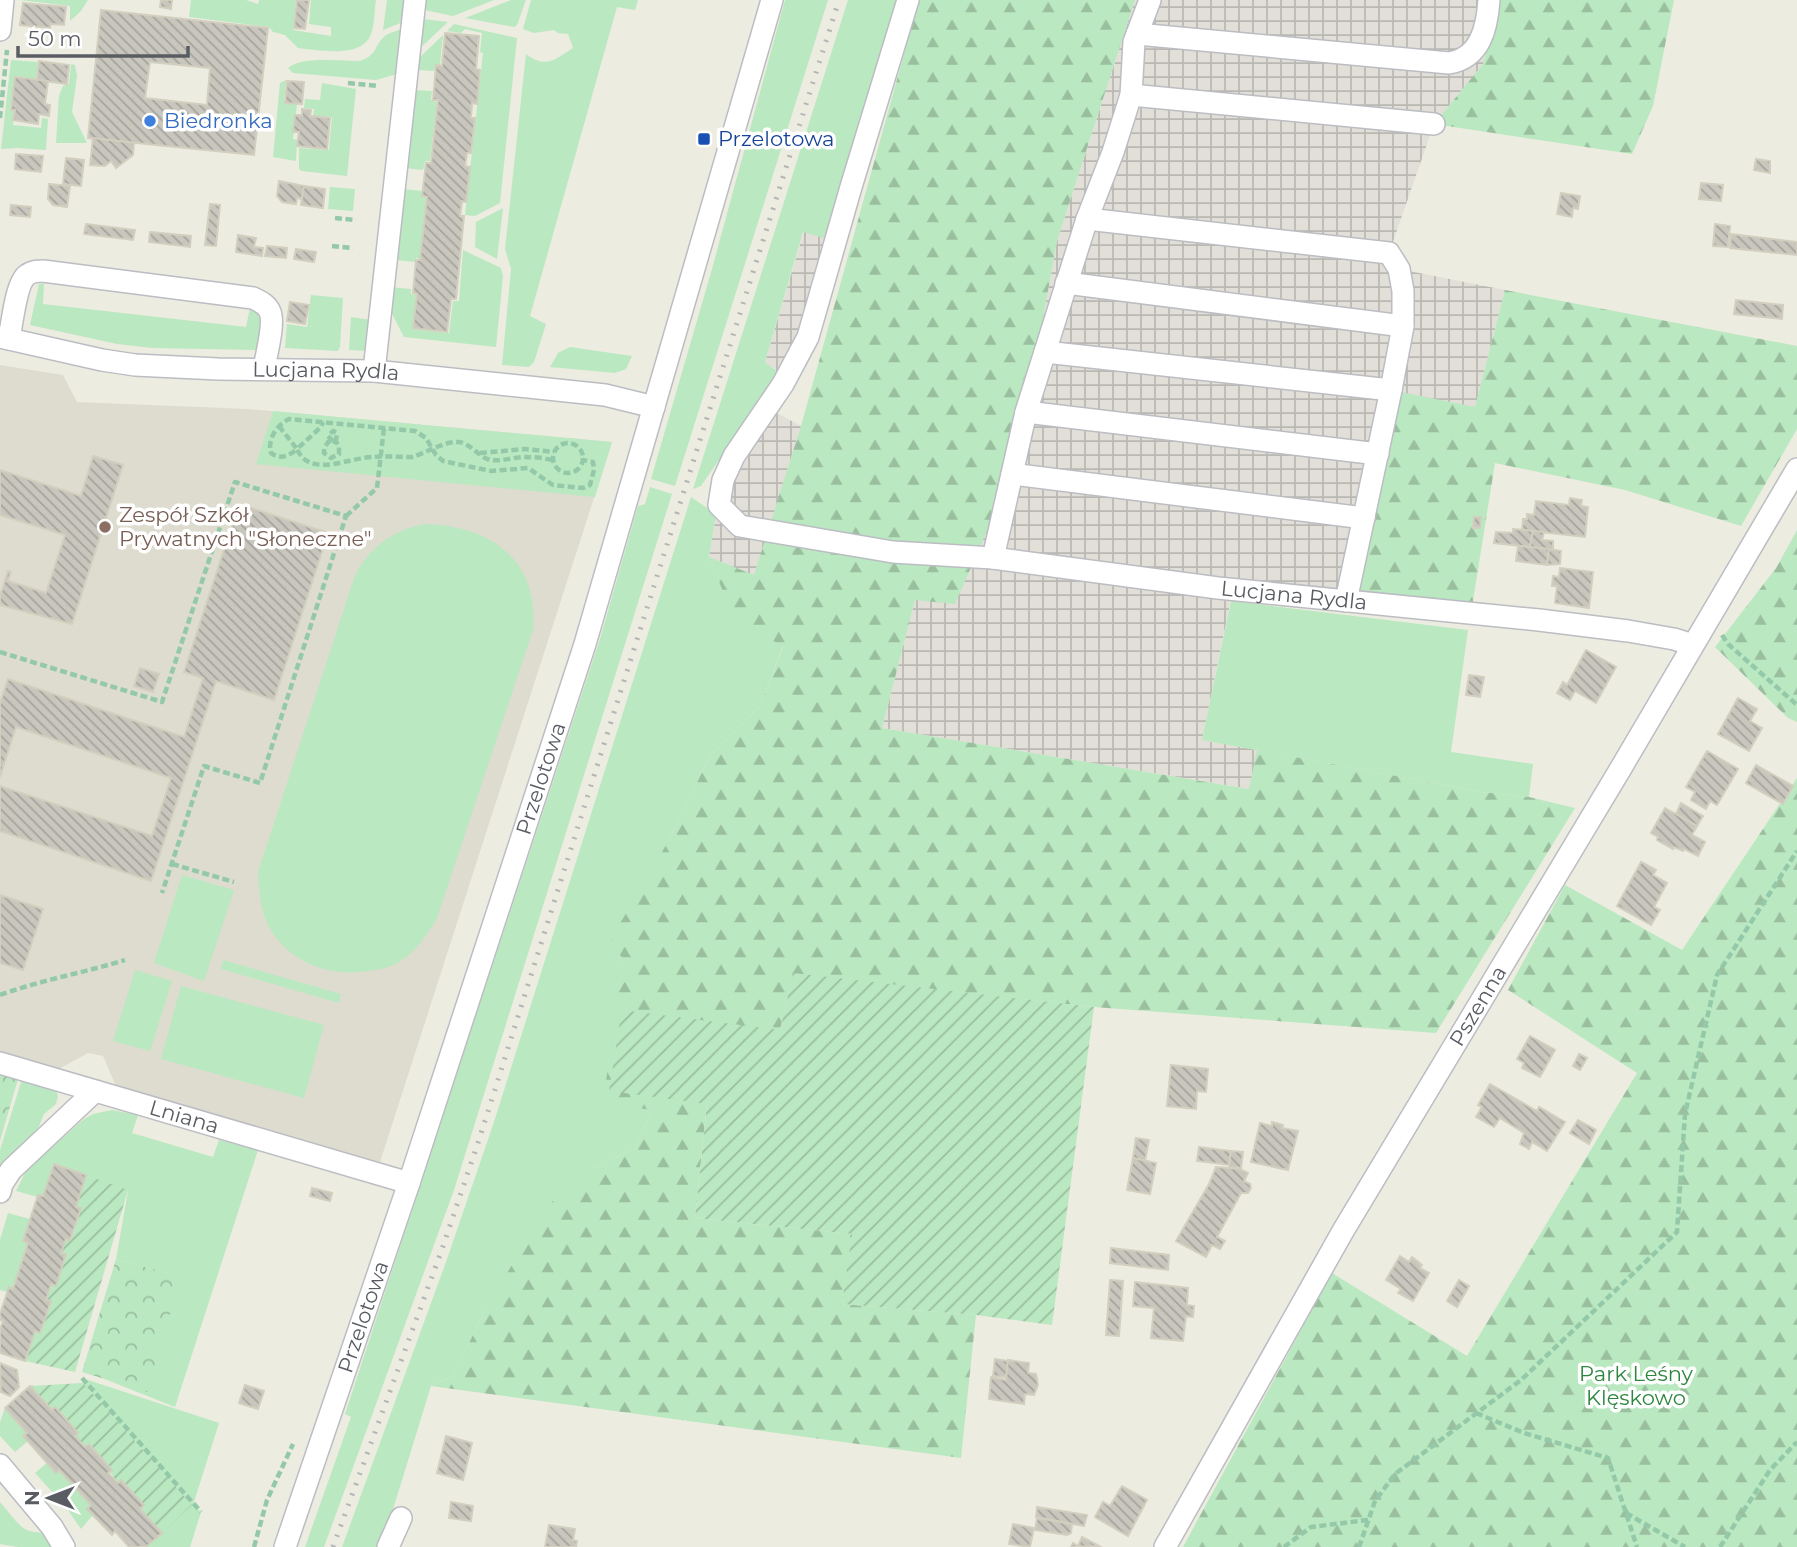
<svg xmlns="http://www.w3.org/2000/svg" width="1797" height="1547" font-family="Montserrat,sans-serif">
	<style>
		.industrial { fill: url(#industrial-grid) }
		.education { fill: #dddccf }
		.grass { fill: #bae8c0 }
		.forest { fill: url(#forest-firs) }
		.park { fill: url(#park-crowns) }
		.garden { fill: url(#garden-furrows) }
		.building { fill: url(#building-back-hatch); stroke: #d2cfbe; stroke-width: 2; fill-rule: evenodd }
		.lines { fill: none; stroke-linecap: round; stroke-linejoin: round }
		.minor-casing { stroke: #bbbdc3; stroke-width: 24 }
		.path { stroke: #93c9a9; stroke-width: 4.5; stroke-dasharray: 7 3.5; stroke-linecap: butt }
		.minor { stroke: #fff; stroke-width: 21 }
		.rail { stroke: #b4b5b5; stroke-width: 5; stroke-dasharray: 2 9; stroke-linecap: butt }
		.shop-dot { fill: #3f7fe0; stroke: #fff; stroke-width: 2.5 }
		.transit-dot { fill: #1a4fb4; stroke: #fff; stroke-width: 2.5 }
		.education-dot { fill: #8d6e63; stroke: #fff; stroke-width: 2.5 }
		.labels { text-anchor: middle; stroke-width: 7; stroke-linejoin: round; paint-order: stroke }
		.shop-label { font-size: 21px; fill: #366cbe; stroke: #fff; text-anchor: start }
		.transit-label { font-size: 21px; fill: #164399; stroke: #fff; text-anchor: start }
		.street-label { font-size: 21px; fill: #595c62; stroke: #fff }
		.education-label { font-size: 21px; fill: #785e54; stroke: #fff; text-anchor: start }
		.park-label { font-size: 21px; fill: #2e863e; stroke: #fff }
	</style>
	<defs>
		<pattern id="industrial-grid" width="8" height="8" patternUnits="userSpaceOnUse" patternTransform="scale(1.75)"><rect width="8" height="8" fill="#e1dfd8"/><path d="M0 4h8M4 0v8" fill="none" stroke="#b9b8b3"/></pattern>
		<pattern id="forest-firs" width="22" height="20" patternUnits="userSpaceOnUse" patternTransform="scale(1.75)"><rect width="22" height="20" fill="#bae8c0"/><path d="M5 1l3.5 6h-7zM16 11l3.5 6h-7z" fill="#9abf9f"/></pattern>
		<pattern id="park-crowns" width="20" height="18" patternUnits="userSpaceOnUse" patternTransform="scale(1.75)"><rect width="20" height="18" fill="#bae8c0"/><path d="M2 6a3 3 0 1 1 6 0M12 15a3 3 0 1 1 6 0" fill="none" stroke="#9abf9f"/></pattern>
		<pattern id="garden-furrows" width="10" height="10" patternUnits="userSpaceOnUse" patternTransform="scale(1.75)"><rect width="10" height="10" fill="#bae8c0"/><path d="M-1 1l2-2M0 10L10 0M9 11l2-2" fill="none" stroke="#9abf9f"/></pattern>
		<pattern id="building-back-hatch" width="6" height="6" patternUnits="userSpaceOnUse" patternTransform="scale(1.75)"><rect width="6" height="6" fill="#c8c6bd"/><path d="M-1 5l2 2M0 0l6 6M5-1l2 2" fill="none" stroke="#a5a49d"/></pattern>
	</defs>
	<rect width="100%" height="100%" fill="#edece0"/>
	<!-- industrial -->
	<g class="industrial">
		<polygon points="1135,0 1501,0 1483,64 1434,124 1389,253 1399,269 1505,290 1475,407 1348,593 1234,584 1202,740 1257,750 1250,789 882,728 915,600 1026,412 1057,241"/>
		<polygon points="804,231 828,239 796,347 779,373 765,362"/>
		<polygon points="773,411 801,426 754,576 709,557 716,514"/>
	</g>
	<!-- education -->
	<polygon class="education" points="0,365 63,375 77,402 248,409 612,442 380,1162 116,1086 103,1056 88,1053 59,1069 0,1052"/>
	<!-- grass -->
	<g class="grass">
		<polygon points="20,0 88,0 81,11 70,21 70,6"/>
		<path d="M191 0H246L258 4 259 0H296L293 30 331 36V27L309 24 311 0H376C374 11 375 24 371 34 362 59 319 50 298 48L285 35 273 32 269 27 189 17Z"/>
		<polygon points="387,0 406,0 403,22 383,30"/>
		<polygon points="425,0 494,0 453,16 425,10"/>
		<polygon points="511,0 526,0 517,25 514,27 465,18"/>
		<path d="M531 0H638L635 10 617 7 530 316 546 324 534 362 529 367 502 365 511 269 505 249 526 54C546 69 554 60 573 48L568 34 558 33 554 30 534 33 523 29Z"/>
		<polygon points="785,0 828,0 675,486 651,479 712,269"/>
		<polygon points="848,0 902,0 828,239 803,232 765,362 779,373 701,486 693,489"/>
		<polygon points="423,19 448,22 419,49"/>
		<polygon points="454,24 517,38 500,203 475,216 465,215 483,53 480,52 482,33 465,29 461,33 447,31"/>
		<path d="M402 29 397 74 376 80 293 73 288 68C301 56 342 61 360 61 378 55 374 45 385 36 388 33 397 31 402 29Z"/>
		<polygon points="443,35 440,65 436,65 434,71 417,70 417,60"/>
		<polygon points="11,60 38,62 36,79 15,76 10,110 14,111 13,125 41,128 42,118 48,119 46,150 18,148 1,149"/>
		<polygon points="71,64 75,65 77,76 72,112 87,143 56,143 59,96 63,86 69,84"/>
		<polygon points="286,80 284,103 297,104 293,139 297,140 296,161 273,157 280,83"/>
		<polygon points="322,83 356,89 347,176 302,171 299,169 299,148 329,150 332,117 313,116 314,109 304,108 305,99 320,100"/>
		<polygon points="415,90 432,91 431,100 437,102 430,161 425,161 423,170 405,168"/>
		<polygon points="330,187 355,189 353,211 328,209"/>
		<polygon points="403,189 422,191 422,197 426,198 420,259 416,258 415,262 396,260"/>
		<polygon points="503,208 497,259 475,247 476,222"/>
		<polygon points="463,250 501,268 503,276 496,347 404,337 387,304 389,287 411,289 411,294 416,295 413,329 449,333 453,301 459,301"/>
		<path d="M39 284H44L43 304 246 327 250 308C267 317 259 334 256 350L152 348 117 344 30 325Z"/>
		<polygon points="311,295 343,298 340,347 338,351 285,348 287,324 307,327"/>
		<polygon points="351,317 371,320 368,351 349,350"/>
		<polygon points="570,347 632,356 626,369 615,373 550,367 558,353"/>
		<polygon points="273,411 612,442 595,497 256,464"/>
		<polygon points="650,487 672,494 454,1190 324,1547 305,1547 351,1417 345,1414 600,639 638,506 645,504"/>
		<polygon points="691,497 716,514 709,557 732,613 783,646 760,706 710,756 669,840 623,958 618,1006 652,1110 635,1149 594,1168 486,1308 453,1376 431,1386 386,1532 379,1547 342,1547 446,1262 494,1122"/>
		<path d="M425 524C490 526 539 559 533 630L437 918C428 932 418 950 403 959 390 969 373 971 357 972 322 975 285 958 268 925 260 909 259 890 258 872L355 575C370 547 393 530 425 524Z"/>
		<polygon points="1231,601 1468,630 1451,752 1533,764 1529,797 1482,792 1202,740"/>
		<polygon points="182,875 234,890 204,981 154,963"/>
		<polygon points="223,960 341,994 339,1003 221,969"/>
		<polygon points="135,970 172,981 150,1051 113,1041"/>
		<polygon points="181,986 324,1025 304,1098 161,1059"/>
		<polygon points="22,1079 55,1087 58,1096 56,1104 44,1114 37,1131 0,1167 0,1150"/>
		<polygon points="112,1110 138,1115 132,1133 213,1157 219,1140 258,1150 175,1407 102,1378 147,1391 180,1277 116,1259 128,1191 54,1164 43,1196 39,1195 38,1197 16,1191 26,1171 84,1119 93,1114"/>
		<polygon points="8,1213 30,1219 23,1241 28,1243 13,1289 9,1288 7,1292 0,1290 0,1240"/>
		<polygon points="82,1378 219,1423 193,1505 201,1512 190,1547 146,1547 191,1504 83,1383"/>
		<polygon points="5,1408 27,1433 23,1436 28,1441 15,1452 0,1436 0,1422"/>
		<polygon points="47,1463 56,1473 59,1470 91,1505 93,1515 81,1529 65,1506 35,1473"/>
		<path d="M0 1502C7 1510 14 1520 22 1527 34 1537 47 1525 51 1547H18L0 1544Z"/>
	</g>
	<!-- forest -->
	<g class="forest">
		<polygon points="919,0 1135,0 1057,241 1026,412 1012,474 955,604 915,600 882,728 1249,789 1257,750 1482,792 1529,797 1575,808 1436,1033 1094,1007 793,974 780,1030 707,1103 695,1218 853,1234 842,1304 976,1315 961,1458 431,1386 453,1376 486,1308 548,1205 594,1168 635,1149 652,1110 603,1103 623,958 608,944 669,840 710,756 760,706 783,647 732,614 709,557 754,575 801,426"/>
		<polygon points="1501,0 1674,0 1653,106 1632,154 1434,124 1483,64"/>
		<polygon points="1505,290 1797,346 1797,429 1741,526 1625,490 1495,463 1472,607 1348,593 1391,390 1475,407"/>
		<polygon points="1797,530 1797,722 1788,718 1715,647 1776,568"/>
		<polygon points="1797,778 1797,1547 1183,1547 1332,1273 1467,1356 1637,1073 1508,990 1565,885 1682,950"/>
	</g>
	<!-- park -->
	<g class="park">
		<polygon points="0,1074 18,1079 0,1141"/>
		<polygon points="116,1259 181,1277 147,1392 82,1372"/>
	</g>
	<!-- garden -->
	<g class="garden">
		<polygon points="793,973 1094,1007 1052,1325 976,1315 842,1304 852,1234 695,1218 707,1104 609,1091 622,1010 780,1030"/>
		<polygon points="86,1175 128,1190 75,1372 25,1361 35,1331 40,1333 51,1302 46,1300 51,1284 56,1285 66,1255 61,1253 66,1239 71,1240 81,1209 76,1207"/>
		<polygon points="83,1383 192,1505 162,1533 140,1509 144,1505 121,1480 118,1483 89,1444 85,1447 75,1436 78,1432 55,1407 52,1410 30,1386"/>
	</g>
	<!-- building -->
	<g class="building">
		<polygon points="161,0 172,0 171,9 160,7"/>
		<polygon points="297,0 309,0 305,29 294,28"/>
		<polygon points="23,3 66,7 64,25 51,24 50,28 20,25"/>
		<path d="M101 10 268 28 254 155 88 138ZM150 62 210 68 207 105 145 98Z"/>
		<polygon points="445,33 479,36 476,69 480,70 477,104 472,103 471,118 475,118 471,153 467,153 465,166 470,167 466,202 462,201 460,216 464,216 456,299 451,299 447,332 413,328 417,294 413,293 416,260 420,260 427,197 422,196 426,163 431,163 438,100 433,100 436,65 442,66"/>
		<polygon points="39,61 69,65 67,84 37,80"/>
		<polygon points="15,77 48,81 45,104 50,105 49,116 39,114 38,124 13,120 15,110 11,110"/>
		<polygon points="287,81 304,82 302,104 285,103"/>
		<polygon points="302,109 311,110 310,116 330,118 327,149 297,146 299,132 293,132 295,115 302,115"/>
		<polygon points="93,138 134,143 133,155 116,168 111,161 105,166 90,165"/>
		<polygon points="16,154 43,156 41,172 15,169"/>
		<polygon points="66,158 84,160 81,186 63,184"/>
		<polygon points="1756,159 1770,161 1770,173 1754,170"/>
		<polygon points="279,181 304,186 302,199 297,198 296,204 282,202 277,196"/>
		<polygon points="1701,183 1723,185 1721,201 1699,199"/>
		<polygon points="49,184 70,186 67,207 53,205 48,199"/>
		<polygon points="304,186 325,189 323,208 301,205"/>
		<polygon points="1561,193 1580,196 1578,209 1573,208 1572,217 1557,214"/>
		<polygon points="210,204 220,205 216,246 205,245"/>
		<polygon points="11,205 31,207 30,217 10,215"/>
		<polygon points="86,224 135,230 133,240 84,234"/>
		<polygon points="1715,224 1730,226 1728,247 1713,246"/>
		<polygon points="150,232 191,236 190,247 149,242"/>
		<polygon points="1731,234 1797,242 1797,255 1730,248"/>
		<polygon points="238,235 256,238 254,247 263,248 262,256 236,252"/>
		<polygon points="267,246 287,248 286,258 265,256"/>
		<polygon points="296,249 316,252 314,262 294,259"/>
		<polygon points="1736,300 1783,305 1782,319 1734,314"/>
		<polygon points="290,302 309,305 305,324 287,321"/>
		<polygon points="93,456 123,465 72,624 0,605 0,596 8,571 11,572 8,581 46,593 65,535 0,515 0,470 81,496"/>
		<polygon points="1570,498 1582,500 1581,506 1588,507 1585,537 1522,530 1523,519 1527,519 1527,514 1534,515 1536,501 1569,505"/>
		<polygon points="239,504 328,533 274,700 216,681 151,881 0,831 0,786 152,836 171,778 16,727 0,777 0,703 8,679 184,737 203,678 184,672"/>
		<polygon points="1474,517 1481,517 1480,528 1473,528"/>
		<polygon points="1513,529 1533,531 1530,547 1494,543 1496,532 1513,533"/>
		<polygon points="1533,531 1544,532 1542,540 1553,541 1553,550 1530,547"/>
		<polygon points="1518,546 1549,549 1547,565 1516,561"/>
		<polygon points="1549,549 1561,551 1560,564 1547,565"/>
		<polygon points="1560,568 1593,572 1589,608 1555,603 1557,586 1552,586 1553,576 1559,577"/>
		<polygon points="1586,650 1616,667 1596,703 1575,691 1570,700 1557,693 1563,682 1567,685"/>
		<polygon points="140,668 159,674 153,692 134,686"/>
		<polygon points="1469,675 1484,677 1480,697 1466,695"/>
		<polygon points="1738,698 1757,709 1750,721 1762,728 1749,751 1718,734"/>
		<polygon points="1707,751 1738,769 1717,805 1710,801 1706,809 1691,800 1695,792 1686,787"/>
		<polygon points="1756,765 1793,786 1783,804 1746,783"/>
		<polygon points="1681,803 1703,816 1697,826 1676,814"/>
		<polygon points="1665,808 1697,826 1692,835 1705,842 1698,856 1684,849 1683,851 1674,847 1673,849 1657,840 1658,837 1651,833"/>
		<polygon points="1641,862 1656,870 1653,875 1667,883 1654,907 1660,910 1651,925 1617,906"/>
		<polygon points="0,895 43,909 23,970 0,963"/>
		<polygon points="1530,1036 1555,1050 1540,1077 1522,1068 1524,1063 1517,1059"/>
		<polygon points="1579,1054 1587,1058 1580,1070 1573,1066"/>
		<polygon points="1171,1065 1208,1069 1206,1092 1197,1091 1196,1109 1167,1106"/>
		<polygon points="1490,1084 1537,1111 1539,1107 1565,1122 1547,1151 1532,1142 1529,1149 1520,1144 1524,1133 1500,1118 1494,1127 1476,1117 1482,1107 1478,1105"/>
		<polygon points="1578,1120 1596,1130 1589,1144 1570,1133"/>
		<polygon points="1272,1122 1283,1125 1282,1128 1298,1131 1288,1170 1251,1162 1260,1123 1272,1126"/>
		<polygon points="1136,1138 1149,1140 1145,1161 1133,1158"/>
		<polygon points="1199,1147 1231,1151 1229,1165 1197,1161"/>
		<polygon points="1231,1151 1243,1152 1241,1168 1229,1167"/>
		<polygon points="1133,1158 1156,1163 1150,1194 1127,1190"/>
		<polygon points="54,1164 86,1175 76,1207 81,1208 70,1240 66,1239 61,1253 66,1254 56,1286 51,1284 46,1300 51,1301 40,1333 35,1331 25,1361 0,1353 0,1329 3,1321 0,1320 0,1314 9,1287 13,1289 28,1243 23,1241 38,1195 43,1196"/>
		<polygon points="1216,1167 1240,1169 1248,1173 1244,1181 1250,1184 1251,1188 1248,1193 1241,1193 1217,1237 1225,1241 1220,1249 1212,1245 1206,1257 1176,1241 1209,1184"/>
		<polygon points="312,1188 332,1193 330,1201 310,1196"/>
		<polygon points="1111,1248 1169,1255 1168,1270 1110,1263"/>
		<polygon points="1400,1256 1409,1262 1412,1257 1422,1265 1420,1268 1429,1273 1413,1301 1398,1293 1401,1289 1386,1280"/>
		<polygon points="1110,1280 1123,1281 1119,1336 1106,1335"/>
		<polygon points="1459,1280 1469,1286 1457,1307 1447,1301"/>
		<polygon points="1135,1282 1188,1288 1187,1305 1194,1306 1193,1317 1186,1316 1183,1341 1151,1338 1154,1308 1133,1306"/>
		<polygon points="995,1359 1008,1361 1006,1377 993,1376"/>
		<polygon points="1008,1360 1029,1363 1028,1373 1036,1374 1038,1385 1034,1395 1025,1394 1024,1404 989,1399 991,1377 1006,1380"/>
		<polygon points="0,1363 17,1370 19,1387 10,1396 1,1392"/>
		<polygon points="245,1385 264,1391 258,1409 239,1403"/>
		<polygon points="30,1386 52,1410 55,1407 78,1433 75,1436 85,1447 89,1444 112,1470 108,1473 118,1483 121,1480 144,1505 140,1509 162,1533 146,1547 129,1547 115,1531 112,1535 87,1509 91,1505 59,1470 56,1473 23,1436 27,1433 5,1408"/>
		<polygon points="446,1436 472,1443 463,1480 437,1473"/>
		<polygon points="1122,1486 1147,1500 1128,1536 1095,1517 1103,1502 1110,1506"/>
		<polygon points="451,1502 473,1506 471,1521 449,1518"/>
		<polygon points="1037,1507 1087,1515 1084,1526 1036,1517"/>
		<polygon points="1037,1518 1072,1524 1071,1533 1067,1535 1035,1530"/>
		<polygon points="1013,1524 1034,1528 1030,1547 1009,1544"/>
		<polygon points="549,1525 575,1529 573,1540 577,1541 576,1547 545,1547"/>
		<polygon points="1082,1537 1099,1546 1071,1547 1073,1543 1078,1546"/>
	</g>
	<g class="lines">
		<defs>
			<g id="minor">
				<path id="s1" d="M908 0 851 187 808 337 783 384 734 456 723 480 719 505 740 526 893 552 993 558 1218 588 1539 620 1628 631 1674 639 1693 645"/>
				<polyline points="0,30 3,0"/>
				<path d="M1137 34 1449 63C1480 58 1487 29 1489 0"/>
				<polyline points="1131,95 1434,124"/>
				<polyline points="1087,219 1389,253 1399,269 1403,291 1403,326 1391,390 1346,601"/>
				<polyline points="1066,283 1403,326"/>
				<path id="s2" d="M0 337 102 360 135 365 218 369 374 371 605 395 654 407"/>
				<path d="M9 339C12 324 16 283 27 275 32 271 37 271 43 271L253 298C259 301 267 304 270 312 275 324 266 355 264 369"/>
				<polyline points="1045,352 1391,390"/>
				<polyline points="374,371 415,0"/>
				<polyline points="1026,412 1378,454"/>
				<polyline points="1012,474 1364,518"/>
				<polyline points="993,558 1026,412 1087,219 1113,152 1131,95 1134,42 1150,0"/>
				<path id="s3" d="M0 1063 409 1183"/>
				<polyline points="0,1192 2,1184 11,1170 95,1091"/>
				<polyline points="0,1465 52,1527 64,1547"/>
				<path id="s4" d="M285 1547 409 1183 585 644 772 0"/>
				<polyline points="388,1547 401,1518"/>
				<path id="s5" d="M1165 1547 1343 1231 1621 768 1797 469"/>
			</g>
		</defs>
		<!-- minor casing -->
		<use href="#minor" class="minor-casing"/>
		<!-- path -->
		<g class="path">
			<polyline points="348,83 379,86"/>
			<polyline points="0,118 7,50"/>
			<polyline points="335,218 356,220"/>
			<polyline points="332,246 353,248"/>
			<polyline points="279,426 297,449 321,427 323,422"/>
			<polyline points="333,441 328,436 333,431 337,433 336,440 328,442 324,449 324,453 331,458 339,454 339,446 337,443 333,441"/>
			<circle cx="568" cy="458" r="15"/>
			<polyline points="480,453 525,449 554,452"/>
			<path d="M552 460C544 458 534 457 525 457 512 457 500 463 487 459 478 455 469 443 459 442 444 441 426 453 412 457 399 457 386 456 373 457 350 457 310 479 297 449 289 456 280 460 271 453 267 439 277 425 289 419L415 431 426 438 436 455 443 461 491 471 528 468 553 485 583 488 590 485 594 470 593 462 583 460"/>
			<polyline points="346,516 377,488 384,428"/>
			<polyline points="1722,635 1728,644 1797,705"/>
			<polyline points="0,652 162,702 235,482 346,516 260,783 204,766 162,893"/>
			<polyline points="172,864 234,882"/>
			<path d="M0 995C41 980 83 973 125 960"/>
			<polyline points="82,1378 201,1512"/>
			<polyline points="1476,1413 1524,1433 1608,1458 1637,1547"/>
			<polyline points="1626,1513 1685,1547"/>
			<polyline points="254,1547 267,1500 293,1444"/>
			<polyline points="1284,1547 1311,1527 1368,1520"/>
			<polyline points="1359,1547 1375,1501 1395,1474 1521,1380 1677,1232 1685,1114 1717,975 1797,851"/>
			<polyline points="1720,1547 1770,1470 1797,1442"/>
		</g>
		<!-- minor -->
		<use href="#minor" class="minor"/>
		<!-- rail -->
		<polyline class="rail" points="333,1547 441,1252 479,1140 839,0"/>
	</g>
	<!-- markers -->
	<circle class="shop-dot" cx="150" cy="121" r="7"/>
	<rect class="transit-dot" x="697" y="132" width="14" height="14" rx="3.5"/>
	<circle class="education-dot" cx="105" cy="527" r="7"/>
	<g class="labels">
		<!-- shop labels -->
		<g class="shop-label">
			<text x="164" y="128">Biedronka</text>
		</g>
		<!-- transit labels -->
		<g class="transit-label">
			<text x="718" y="146">Przelotowa</text>
		</g>
		<!-- street labels -->
		<g class="street-label">
			<text dy="7" stroke="none"><textPath href="#s2" startOffset="329">Lucjana Rydla</textPath></text>
			<text dy="7" stroke="none"><textPath href="#s1" startOffset="1132">Lucjana Rydla</textPath></text>
			<text dy="7" stroke="none"><textPath href="#s4" startOffset="810">Przelotowa</textPath></text>
			<text dy="7" stroke="none"><textPath href="#s5" startOffset="625">Pszenna</textPath></text>
			<text dy="7" stroke="none"><textPath href="#s3" startOffset="192">Lniana</textPath></text>
			<text dy="7" stroke="none"><textPath href="#s4" startOffset="243">Przelotowa</textPath></text>
		</g>
		<!-- education labels -->
		<g class="education-label">
			<text x="119" y="522">Zespół Szkół<tspan x="119" dy="24">Prywatnych "Słoneczne"</tspan></text>
		</g>
		<!-- park labels -->
		<g class="park-label">
			<text x="1636" y="1381">Park Leśny<tspan x="1636" dy="24">Klęskowo</tspan></text>
		</g>
	</g>
	<!-- north arrow -->
	<g transform="translate(49 1498) rotate(270)" stroke="#ffffff" stroke-width="5" paint-order="stroke">
	<path d="M0-5L12 26L0 18L-12 26Z" fill="#595c62"/>
	<text y="-10" font-size="19" font-weight="bold" text-anchor="middle" fill="#595c62">N</text>
	</g>
	<!-- scale -->
	<path d="M18 46v10h170v-10" fill="none" stroke="#595c62" stroke-width="3.5"/>
	<text x="28" y="46" font-size="21" fill="#595c62" stroke="#ffffff" stroke-width="5" paint-order="stroke">50 m</text>
</svg>
